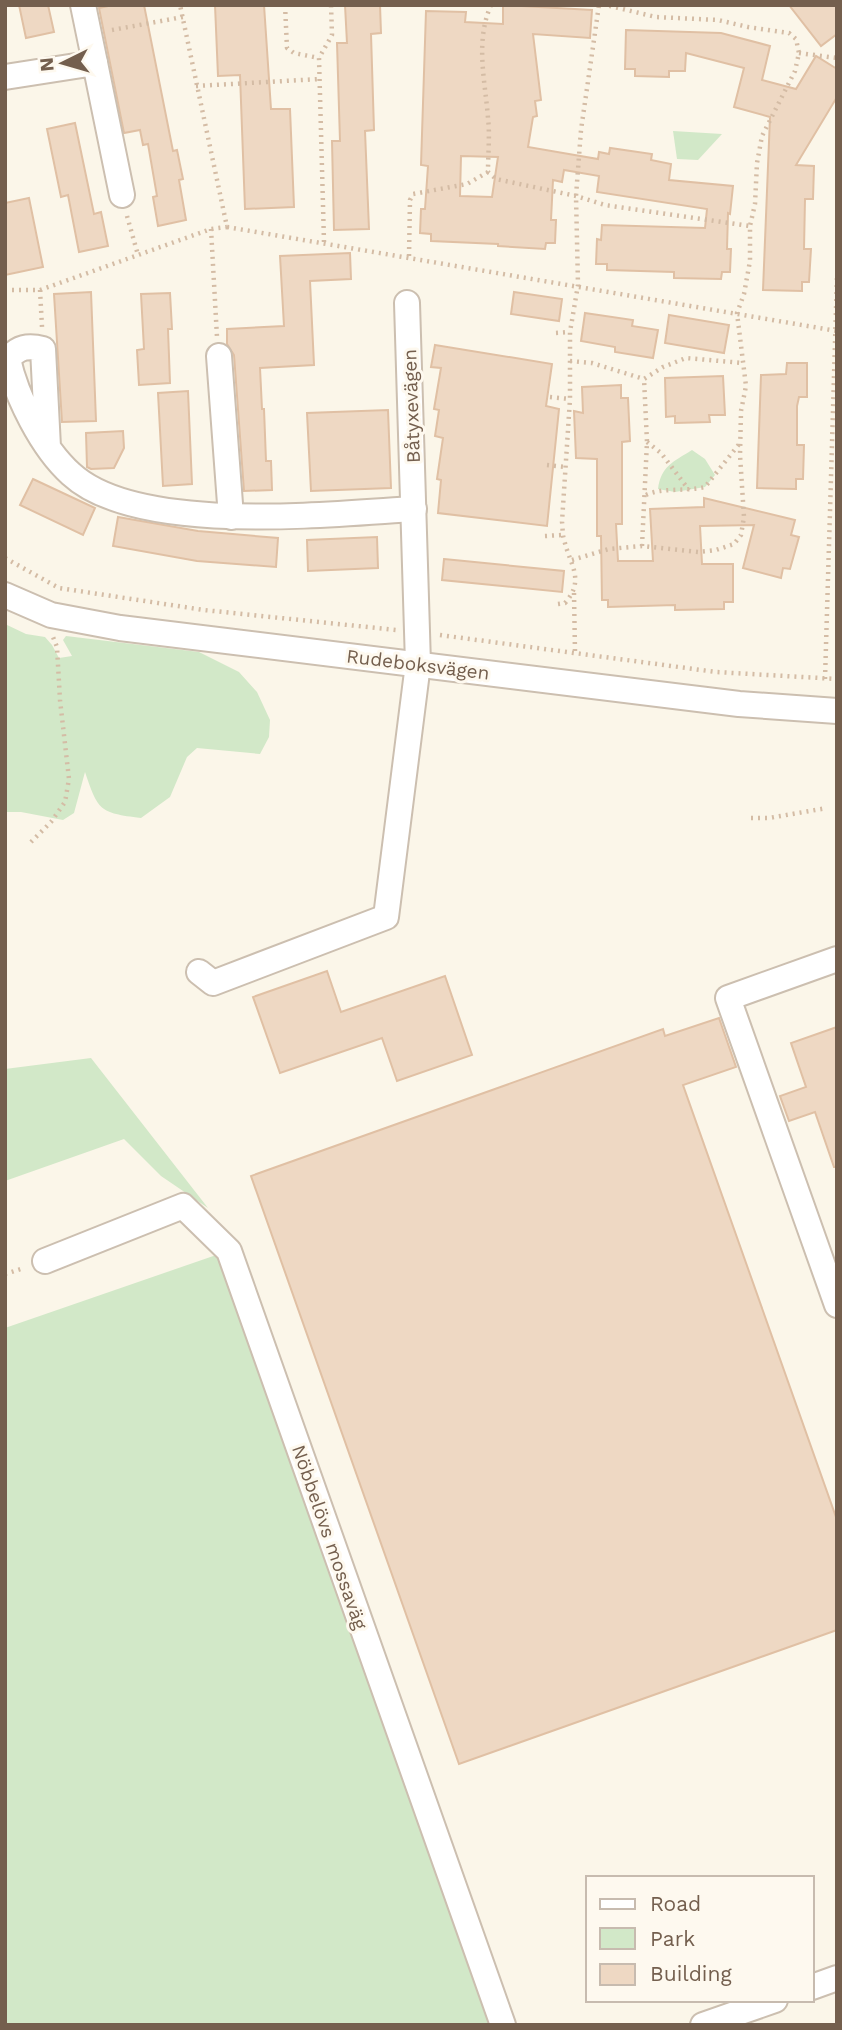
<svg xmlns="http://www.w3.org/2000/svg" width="842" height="2030" font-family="'Work Sans',sans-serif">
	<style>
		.green { fill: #d2e8c8 }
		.building { fill: #eed8c3; stroke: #e0c0a4; stroke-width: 2; fill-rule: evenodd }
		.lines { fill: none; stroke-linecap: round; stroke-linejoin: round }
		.minor-casing { stroke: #ccbfb0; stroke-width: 28 }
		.path { stroke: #d4bca5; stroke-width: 4.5; stroke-dasharray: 2 5; stroke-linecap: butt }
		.minor { stroke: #fff; stroke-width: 24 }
		.labels { text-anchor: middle; stroke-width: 6; stroke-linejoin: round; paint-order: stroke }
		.street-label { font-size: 19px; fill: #745f4e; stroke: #fef9ef }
	</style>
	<rect width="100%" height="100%" fill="#fbf6e9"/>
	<!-- green -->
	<g class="green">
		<polygon points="673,131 722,134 698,160 677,159"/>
		<path d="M692 450 705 459 715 475 705 487 675 492 658 489C661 466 673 462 692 450Z"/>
		<path d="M5 624 26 634 45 637 52 645 59 658 72 656 63 640 66 636 199 652 239 672 257 692 270 720 269 737 260 754 197 748 187 757 170 797 141 818C99 813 98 810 85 772L74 813 63 820 21 812H5Z"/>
		<polygon points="91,1058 208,1208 161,1176 124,1139 5,1181 5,1069"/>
		<polygon points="222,1253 495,2025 5,2025 5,1328"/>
	</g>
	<!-- building -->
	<g class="building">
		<polygon points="19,5 48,5 54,32 26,38"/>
		<polygon points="113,5 144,5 173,151 177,150 183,179 179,180 186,220 158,226 153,197 157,196 148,144 143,145 140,130 124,133 99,8"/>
		<polygon points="215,5 264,5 271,109 290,109 294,207 245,209 240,75 218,76"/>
		<polygon points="345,5 380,5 381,33 371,34 374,130 365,131 369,229 334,230 332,141 340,141 337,43 347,43"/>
		<path d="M503 5 592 10 590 38 533 34 541 100 535 101 537 116 533 117 528 147 598 159 599 152 609 154 610 148 652 154 651 160 671 164 669 180 733 186 730 214 728 213 727 249H731L730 272H722L721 279 674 278V272L607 270V264H596L597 239 601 240 602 225 705 228 707 209 597 192 599 176 564 170 562 182 553 180 551 220H556L555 243H546L545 249 498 246V244L431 241V234L420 233 421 209H425L428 166 421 165 426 11 466 12 465 22 503 24ZM461 156 498 157 492 197 460 196Z"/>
		<polygon points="789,5 837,5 837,34 821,46"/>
		<polygon points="626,30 721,33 770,46 762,80 796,89 816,56 837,69 837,97 796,165 814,166 813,199 805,199 804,249 811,249 809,282 802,282 802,291 763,290 770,117 734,107 744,68 686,53 685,71 669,71 669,77 635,76 635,69 625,69"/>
		<polygon points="75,123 94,214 101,212 108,246 79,252 68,195 61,197 47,129"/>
		<polygon points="29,198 43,267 5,275 5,203"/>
		<polygon points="350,253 351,279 310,281 314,365 260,368 262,409 264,409 266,461 271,461 272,490 244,491 234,355 227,344 227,329 284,326 280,256"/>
		<polygon points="91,292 96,421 62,422 54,294"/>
		<polygon points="514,292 562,299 559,321 511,314"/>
		<polygon points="170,293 172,329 168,329 170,383 139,385 137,350 144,349 141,294"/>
		<polygon points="585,313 633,320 632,326 658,330 653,358 615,352 615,347 581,341"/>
		<polygon points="669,315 729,325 724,353 665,343"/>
		<polygon points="435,345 552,364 546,406 559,409 547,526 438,513 441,480 437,479 443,438 435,436 439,410 434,409 441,368 431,367"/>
		<polygon points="787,363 807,363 807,397 799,397 797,406 797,445 804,445 803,479 796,479 796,489 757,488 761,375 786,374"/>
		<polygon points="723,376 725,415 709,415 710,422 675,423 675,416 666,417 665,378"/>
		<polygon points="621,385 621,398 628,398 630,441 622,442 622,524 616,524 618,561 653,561 650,509 704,507 704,498 795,520 791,535 799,537 790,569 783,568 781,578 743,568 754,525 700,526 702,564 733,564 733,602 724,602 724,609 675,610 675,605 608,607 608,600 602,600 601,536 597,536 597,459 576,458 574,411 583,413 582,387"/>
		<polygon points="188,391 192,484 163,486 158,393"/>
		<polygon points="388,410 391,488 311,491 307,413"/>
		<polygon points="123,431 124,448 114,468 91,469 87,467 86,433"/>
		<polygon points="33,479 95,508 83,535 20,505"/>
		<polygon points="118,517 198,531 278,538 276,567 197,561 113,546"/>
		<polygon points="377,537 378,568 308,571 307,540"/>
		<polygon points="444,559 564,571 562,592 442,580"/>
		<polygon points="327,971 341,1012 445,976 472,1055 397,1081 382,1038 280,1073 253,997"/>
		<polygon points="719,1018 736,1067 683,1085 837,1520 837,1630 459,1764 251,1176 663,1029 665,1036"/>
		<polygon points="837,1027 837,1167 834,1167 815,1112 789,1121 780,1096 806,1087 791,1043"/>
	</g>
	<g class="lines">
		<defs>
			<g id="minor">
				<polyline points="83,5 95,63"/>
				<polyline points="5,77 95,63 122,195"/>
				<polyline points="219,356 231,517"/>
				<path d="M48 447 43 349C28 345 18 347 8 359 16 396 42 448 71 474 137 535 329 514 414 509"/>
				<polyline points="5,595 51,615 120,628 739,704 837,711"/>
				<polyline points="837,959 728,998 837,1305"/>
				<polyline points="199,972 213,983 386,917 418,664 407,303"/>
				<polyline points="45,1261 183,1206 229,1251 503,2025"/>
				<polyline points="812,1987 837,1978"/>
				<polyline points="703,2025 775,2000"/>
			</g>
		</defs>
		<!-- minor casing -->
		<use href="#minor" class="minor-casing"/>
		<!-- path -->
		<g class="path">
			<polyline points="285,5 287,48 294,53 319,58"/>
			<path d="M491 5C475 42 485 79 488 118 490 135 488 154 488 172L496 179 576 196 605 205 750 226"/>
			<polyline points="112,30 183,17"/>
			<polyline points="799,53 837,58"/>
			<polyline points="196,86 320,79"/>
			<polyline points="127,216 138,255"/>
			<polyline points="227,227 837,331"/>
			<polyline points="211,229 217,337"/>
			<polyline points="324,242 319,58 332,35 331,5"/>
			<polyline points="409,256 410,200 413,194 467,184 488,172"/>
			<polyline points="5,290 40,290 211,229 227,227 180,5"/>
			<polyline points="40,290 42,327"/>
			<polyline points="556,333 570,332"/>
			<polyline points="570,361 592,363 644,379 663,367 686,358 743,363"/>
			<polyline points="550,397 570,399"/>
			<polyline points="647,442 661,453 689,490"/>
			<polyline points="547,465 566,467"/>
			<path d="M646 495C663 487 684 492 705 487L740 443"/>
			<polyline points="545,536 563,535"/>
			<polyline points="642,546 647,442 644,379"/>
			<polyline points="5,558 59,588 204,610 396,630"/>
			<polyline points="572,560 609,549 642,546 698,552 716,550 734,544 741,535 744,517 740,455 741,411 746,386 737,313 744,294 750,261 750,226 755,204 757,163 762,136 795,71 799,53 796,39 789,33 748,27 718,20 656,17 606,5"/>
			<polyline points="574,593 575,653"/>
			<path d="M558 604 565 603C586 579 569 564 564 539 562 534 563 528 562 522L570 399V332L578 285 576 196 581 130 599 5"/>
			<polyline points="440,635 716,672 837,679"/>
			<polyline points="825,679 837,276"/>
			<polyline points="751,818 769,818 827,808"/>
			<polyline points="31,842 51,822 65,802 69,779 60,700 57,647 53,637"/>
			<polyline points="5,1274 24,1268"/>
		</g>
		<!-- minor -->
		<use href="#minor" class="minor"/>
	</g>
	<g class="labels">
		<!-- street labels -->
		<g class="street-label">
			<text transform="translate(411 406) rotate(-92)" y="7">Båtyxevägen</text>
			<text transform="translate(418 664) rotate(7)" y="7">Rudeboksvägen</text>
			<text transform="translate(330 1537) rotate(71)" y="7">Nöbbelövs mossaväg</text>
		</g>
	</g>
	<!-- border -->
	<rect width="842" height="2030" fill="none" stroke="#745f4e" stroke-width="14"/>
	<!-- legend -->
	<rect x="586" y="1876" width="228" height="126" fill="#fef9ef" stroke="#c7bbaf" stroke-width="2"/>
	<rect x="600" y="1899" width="35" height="10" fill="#ffffff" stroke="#c7bbaf" stroke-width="2"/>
	<text x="650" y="1911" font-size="21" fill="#745f4e">Road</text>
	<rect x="600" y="1928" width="35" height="21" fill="#d2e8c8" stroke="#c7bbaf" stroke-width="2"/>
	<text x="650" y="1946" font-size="21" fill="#745f4e">Park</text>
	<rect x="600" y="1964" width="35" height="21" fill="#eed8c3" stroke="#c7bbaf" stroke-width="2"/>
	<text x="650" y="1981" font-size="21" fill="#745f4e">Building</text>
	<!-- north arrow -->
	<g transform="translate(63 63) rotate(265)" stroke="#fef9ef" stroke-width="5" paint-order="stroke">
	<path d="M0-5L12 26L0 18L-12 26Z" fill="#745f4e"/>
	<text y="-10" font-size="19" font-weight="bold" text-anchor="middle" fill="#745f4e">N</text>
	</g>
</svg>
